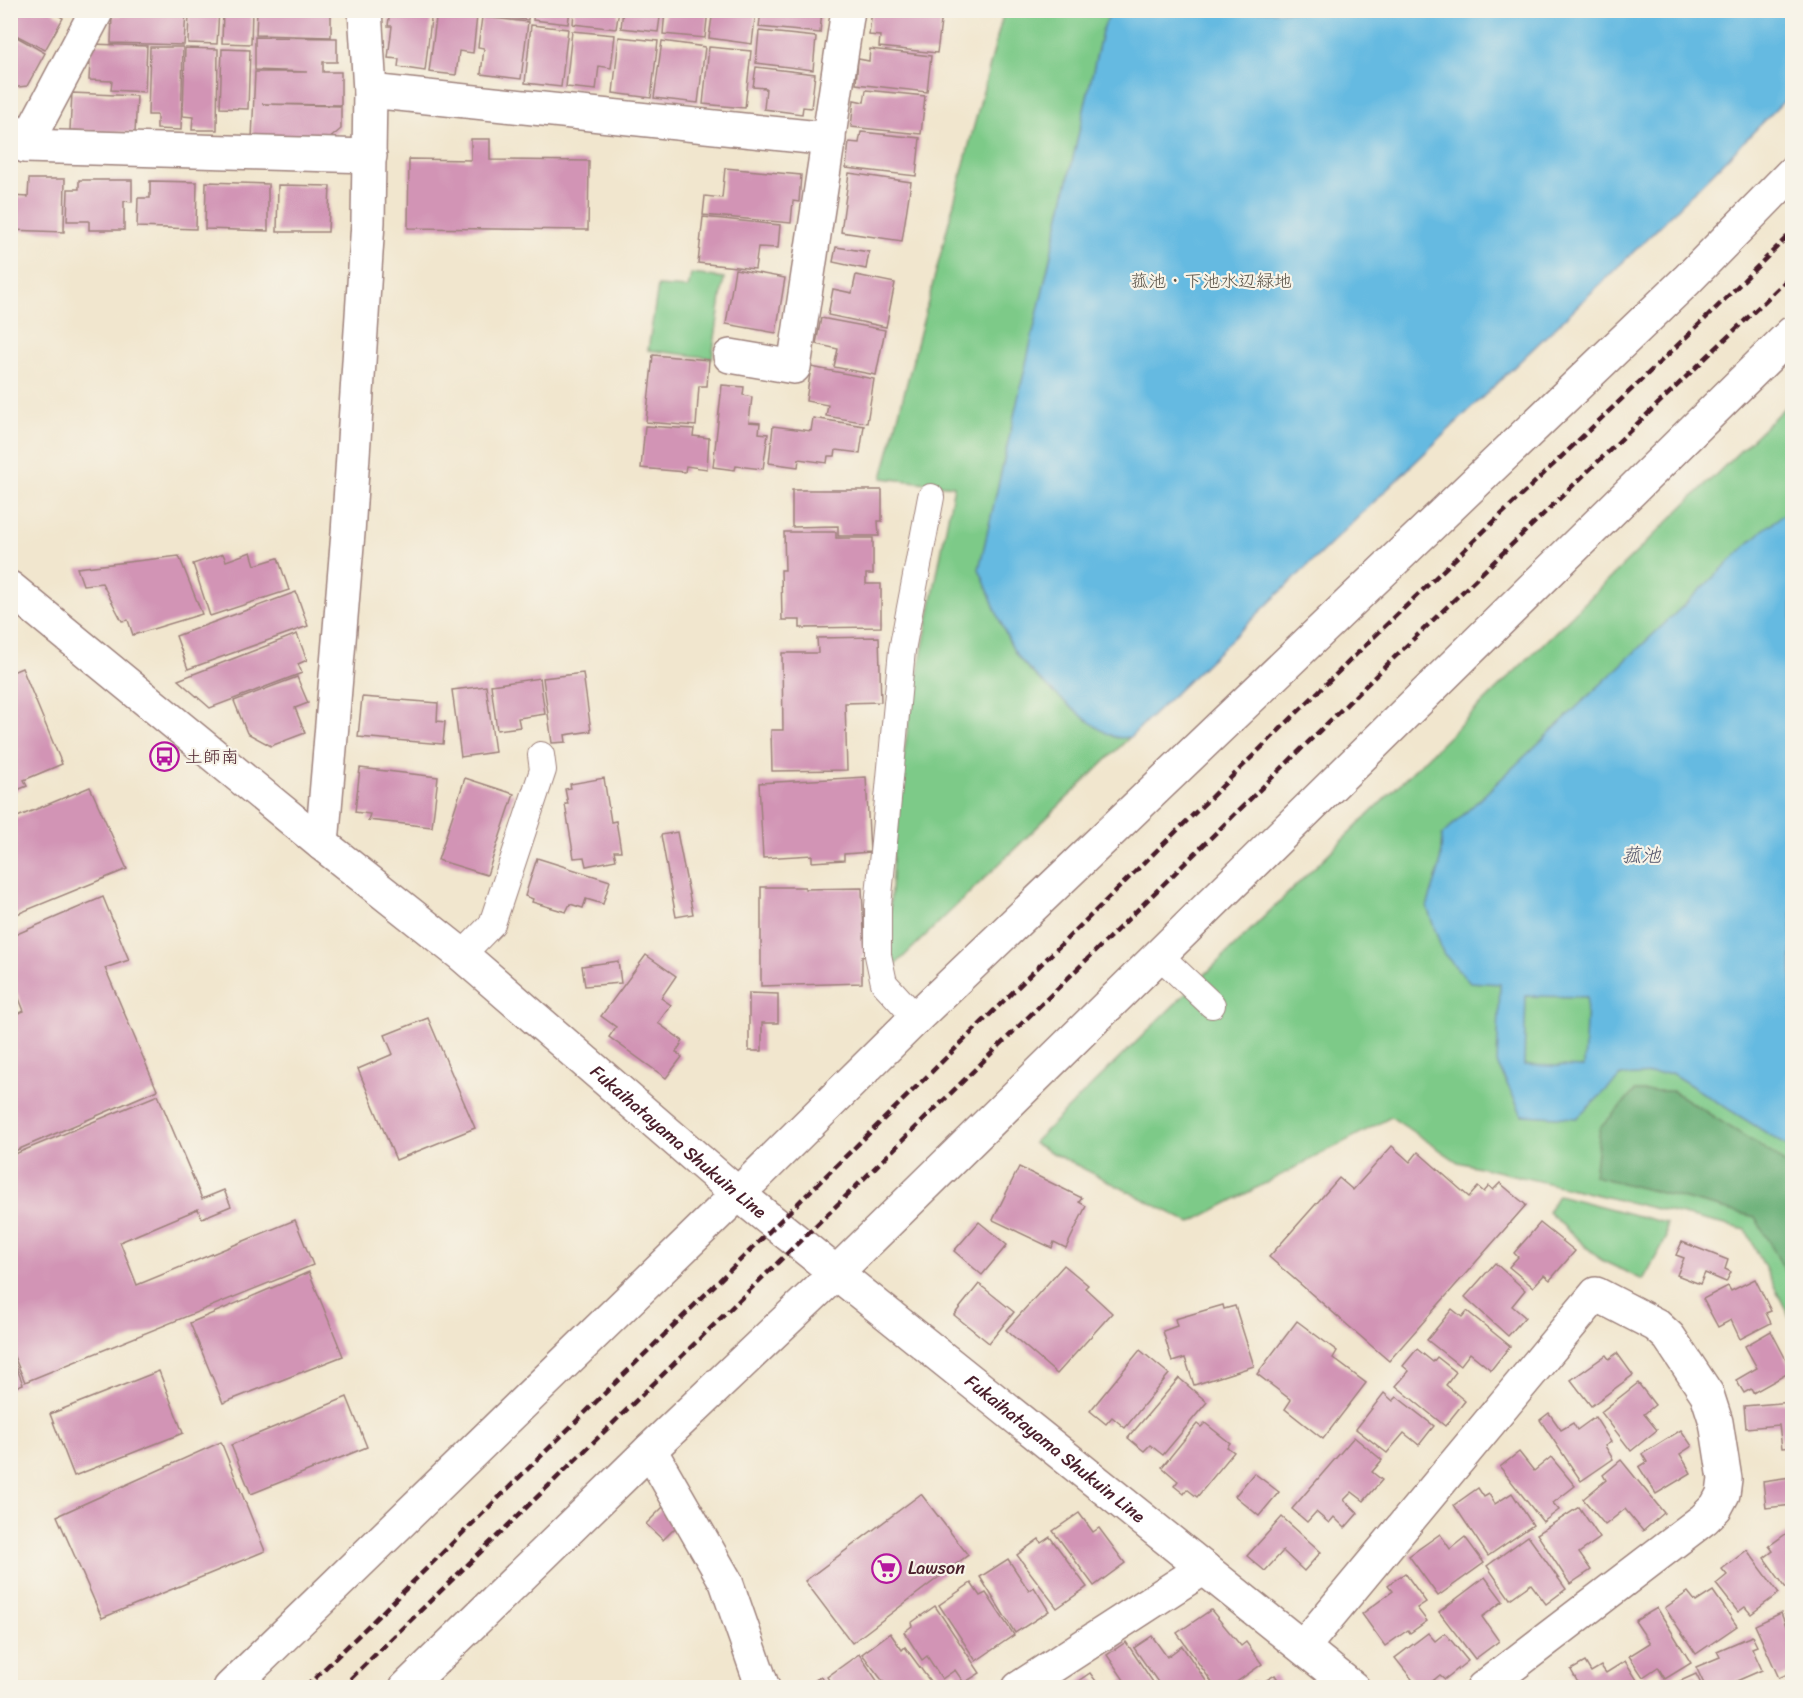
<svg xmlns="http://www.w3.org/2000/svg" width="1803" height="1698" font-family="Sriracha,'Klee One',sans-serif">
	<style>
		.green { fill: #7dca88; stroke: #64745a; stroke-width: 1.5 }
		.forest { fill: #66ae74; stroke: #586650; stroke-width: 1.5 }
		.water { fill: #65bae1; stroke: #586c86; stroke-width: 1.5; fill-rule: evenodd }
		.building { fill: #d294b5 }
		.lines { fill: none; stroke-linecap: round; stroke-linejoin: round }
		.service-casing { stroke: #9e827c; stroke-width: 28 }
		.minor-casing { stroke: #9e827c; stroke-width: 36 }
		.tertiary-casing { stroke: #9e827c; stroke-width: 36 }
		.secondary-casing { stroke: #9e827c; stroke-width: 36 }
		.service { stroke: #fff; stroke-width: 26 }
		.minor { stroke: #fff; stroke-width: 33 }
		.tertiary { stroke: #fff; stroke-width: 33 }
		.secondary { stroke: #fff; stroke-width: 33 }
		.rail { stroke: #4a1f2b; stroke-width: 4.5; stroke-dasharray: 9 4.5; stroke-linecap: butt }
		.labels { text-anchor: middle; stroke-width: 4.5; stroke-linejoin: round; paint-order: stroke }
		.park-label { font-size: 18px; fill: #595247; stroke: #f7f3e8 }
		.poi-label { font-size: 18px; fill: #4a1f2b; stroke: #f7f3e8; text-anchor: start }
		.street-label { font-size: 18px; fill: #4a1f2b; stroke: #f7f3e8 }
		.water-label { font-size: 20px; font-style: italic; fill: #53556b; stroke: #f7f3e8 }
	</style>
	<rect width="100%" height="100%" fill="#f7f3e8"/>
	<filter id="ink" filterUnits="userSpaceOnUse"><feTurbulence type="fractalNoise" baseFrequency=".0167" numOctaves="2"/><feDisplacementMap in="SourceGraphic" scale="12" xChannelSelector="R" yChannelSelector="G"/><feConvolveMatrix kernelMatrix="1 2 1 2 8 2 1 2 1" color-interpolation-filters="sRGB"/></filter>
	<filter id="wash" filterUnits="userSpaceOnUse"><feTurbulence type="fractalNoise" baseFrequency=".008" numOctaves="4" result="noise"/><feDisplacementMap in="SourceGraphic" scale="24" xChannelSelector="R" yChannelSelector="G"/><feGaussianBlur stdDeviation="1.35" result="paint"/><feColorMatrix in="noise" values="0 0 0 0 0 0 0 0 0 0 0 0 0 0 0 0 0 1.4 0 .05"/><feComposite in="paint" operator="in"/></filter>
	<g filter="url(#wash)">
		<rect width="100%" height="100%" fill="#f1e6ce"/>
		<!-- green -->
		<g class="green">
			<polygon points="1004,11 1792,11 1792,86 1130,737 892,968 887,954 896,810 909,719 954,486 882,478"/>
			<polygon points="691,274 724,278 712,358 648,350 658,286 688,288"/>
			<polygon points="1792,400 1792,1322 1746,1230 1458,1162 1391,1117 1190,1223 1033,1143"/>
			<polygon points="1558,1195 1666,1223 1666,1239 1643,1280 1601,1260 1548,1212"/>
		</g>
		<!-- forest -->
		<polygon class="forest" points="1635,1091 1673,1091 1773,1154 1792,1170 1792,1283 1755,1217 1594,1176 1600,1128"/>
		<!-- water -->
		<g class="water">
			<path d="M1111 11H1792V93L1653 233 1130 737C1124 738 1118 739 1112 736 1090 726 1026 671 1014 651 1000 625 991 596 979 569L1102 31Z"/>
			<path d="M1792 508V1149L1671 1073 1621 1076 1577 1118 1522 1115 1497 1063 1500 984 1470 982 1443 953 1427 907 1440 866 1442 835 1763 530ZM1526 996 1587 997 1584 1067 1524 1065Z"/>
		</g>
		<g id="blocks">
			<!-- building -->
			<g class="building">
				<polygon points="10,10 50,10 63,18 45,50 10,32"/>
				<polygon points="122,10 186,10 184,45 111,43 112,16 122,16"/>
				<polygon points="189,10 219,10 217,44 188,43"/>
				<polygon points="223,10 252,10 251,44 222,43"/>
				<polygon points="257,10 331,10 331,37 256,35"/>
				<polygon points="390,10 432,10 425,71 398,67 399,59 388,58 392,26 388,26"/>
				<polygon points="484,10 529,10 528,20 483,15"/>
				<polygon points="534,10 570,10 568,24 533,20"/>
				<polygon points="574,10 619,10 616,29 573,24"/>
				<polygon points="623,10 661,10 658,32 621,28"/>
				<polygon points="665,10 708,10 705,38 663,34"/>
				<polygon points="713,10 756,10 752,44 709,38"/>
				<polygon points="761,10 822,10 820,33 759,27"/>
				<polygon points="872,10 908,10 942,14 937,53 879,47 880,36 869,35"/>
				<polygon points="437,11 477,16 473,53 459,51 456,75 429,72"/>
				<polygon points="482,17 528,22 521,79 481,74 484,48 478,47"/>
				<polygon points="531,25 568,29 561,87 525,83"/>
				<polygon points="572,31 615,35 611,68 599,66 596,90 566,87"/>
				<polygon points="759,31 816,37 813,70 756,63"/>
				<polygon points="10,33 45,53 27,86 10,88"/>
				<polygon points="255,37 337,38 337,62 323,62 323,72 341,72 341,105 262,104 341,106 341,129 329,139 252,139 255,72 307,72 255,70"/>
				<polygon points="619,37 658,41 651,98 613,93"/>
				<polygon points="662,41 705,47 698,103 654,98"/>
				<polygon points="91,44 147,46 145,92 111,90 112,81 89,80"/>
				<polygon points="150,47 183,47 181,130 157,129 157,115 148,115"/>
				<polygon points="709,47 751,51 745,108 703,104"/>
				<polygon points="185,48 218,49 217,130 192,130 193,117 183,116"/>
				<polygon points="222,49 250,50 248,109 220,108"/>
				<polygon points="870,49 931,56 927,92 856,84 858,59 869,61"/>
				<polygon points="756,67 815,74 811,108 803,107 802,114 764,109 766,88 753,87"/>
				<polygon points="866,90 925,96 921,134 851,127 854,100 864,102"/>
				<polygon points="72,93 137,96 135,133 70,130"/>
				<polygon points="861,132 920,138 916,176 846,168 849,142 859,143"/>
				<polygon points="471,139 490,139 490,160 589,161 588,230 408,228 409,159 471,160"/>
				<polygon points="725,168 801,175 799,202 793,201 791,223 703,215 705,196 722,198"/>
				<polygon points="849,173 911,182 902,241 841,232"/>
				<polygon points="29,179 65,179 64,232 10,230 10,196 28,197"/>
				<polygon points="79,180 132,180 132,202 124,201 124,230 89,230 89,221 67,221 68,189 79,189"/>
				<polygon points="150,181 197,182 196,229 137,227 138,198 150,198"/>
				<polygon points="206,182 268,184 268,231 205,229"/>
				<polygon points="278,185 330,186 328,232 277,232"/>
				<polygon points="703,217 780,225 778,248 758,247 755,269 698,263"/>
				<polygon points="836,247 869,252 866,269 833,262"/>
				<polygon points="735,269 785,278 776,333 726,324"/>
				<polygon points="856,275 895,283 886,327 828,315 833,289 852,293"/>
				<polygon points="821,318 885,330 876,375 834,367 838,349 816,344"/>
				<polygon points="653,355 709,360 707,386 699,386 696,426 646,422"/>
				<polygon points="811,367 874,379 867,423 826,416 828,405 806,401"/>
				<polygon points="722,385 744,387 743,395 752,397 749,422 760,423 759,433 768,434 763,469 736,466 735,470 713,467"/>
				<polygon points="813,418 864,426 860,453 836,450 835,456 828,456 827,463 799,459 798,467 769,463 773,426 811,431"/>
				<polygon points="645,426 694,429 693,436 709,438 707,469 686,466 685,472 641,468"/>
				<polygon points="792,490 882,490 882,521 878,521 879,536 838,536 838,526 792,527"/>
				<polygon points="784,532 836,532 836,538 873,538 873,574 866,574 866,584 881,584 881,627 800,628 800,620 782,620 781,570 785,570"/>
				<polygon points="251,552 255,565 278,558 289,590 210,616 193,564 223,554 226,561"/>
				<polygon points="179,556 202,614 133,635 128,620 122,621 102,583 83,585 77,568"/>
				<polygon points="296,592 308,626 188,669 176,636"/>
				<polygon points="297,634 307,660 298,664 302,673 210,708 178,680"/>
				<polygon points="879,637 881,702 845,703 847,770 772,771 771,730 783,730 782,653 818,653 817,638"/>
				<polygon points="22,668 62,764 24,780 27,786 10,793 10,673"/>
				<polygon points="583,673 591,731 565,735 566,742 552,743 543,678"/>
				<polygon points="297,677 308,703 295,708 305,733 271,746 247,733 234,701"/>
				<polygon points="540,678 545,714 518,718 520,727 497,730 491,685"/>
				<polygon points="486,686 495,752 461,757 452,690"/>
				<polygon points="362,697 438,703 437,721 445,722 443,744 358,737"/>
				<polygon points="360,768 438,777 432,827 368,820 370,814 355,812"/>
				<polygon points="866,777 870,852 844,854 844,860 812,862 812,855 763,858 759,783"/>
				<polygon points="465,778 514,794 487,875 438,860"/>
				<polygon points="604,778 611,822 616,821 621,851 614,851 616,860 586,866 584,857 574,858 565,804 568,804 565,789 571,788 570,784"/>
				<polygon points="90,787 127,869 10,917 10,820"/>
				<polygon points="677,832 693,914 676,917 661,835"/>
				<polygon points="537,858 610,881 603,904 586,899 583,908 570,904 566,912 532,902 533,899 525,896"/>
				<polygon points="761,887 805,887 805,889 862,888 865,956 862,957 862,983 761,986"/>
				<polygon points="103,897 129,960 105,968 157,1090 10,1153 10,1016 24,1011 10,976 10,937"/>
				<polygon points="646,955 676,976 661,998 671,1005 658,1023 683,1041 676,1052 682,1057 666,1078 609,1037 616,1027 601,1016"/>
				<polygon points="618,961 621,983 585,986 582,966"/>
				<polygon points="749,993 778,994 778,1023 762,1023 762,1051 749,1051"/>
				<polygon points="428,1018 475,1128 396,1160 358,1069 393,1054 385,1035"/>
				<polygon points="158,1095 202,1199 224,1190 231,1206 202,1218 198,1209 120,1242 137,1285 295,1220 313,1265 25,1382 10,1347 10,1156"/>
				<polygon points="1392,1146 1410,1162 1418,1152 1469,1197 1478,1187 1484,1192 1489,1186 1493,1190 1500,1183 1526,1205 1389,1361 1269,1257 1339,1178 1353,1190"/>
				<polygon points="1019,1167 1082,1198 1079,1202 1086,1206 1066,1248 1054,1242 1052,1248 993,1220"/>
				<polygon points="979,1222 1007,1245 982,1275 954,1251"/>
				<polygon points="1540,1223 1575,1251 1550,1280 1544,1275 1533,1287 1509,1267 1518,1257 1514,1253"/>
				<polygon points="1682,1242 1728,1260 1725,1269 1731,1272 1726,1282 1705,1273 1700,1284 1677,1275 1684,1258 1676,1255"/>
				<polygon points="1495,1263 1525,1290 1512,1306 1525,1317 1508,1336 1465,1297"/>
				<polygon points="1064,1265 1088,1285 1085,1288 1112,1313 1057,1374 1006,1330"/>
				<polygon points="309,1272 343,1356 223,1403 190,1323"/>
				<polygon points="1755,1279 1771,1311 1766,1313 1771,1323 1740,1339 1731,1320 1718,1327 1703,1299 1728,1286 1731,1291"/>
				<polygon points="979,1284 1014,1312 989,1343 954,1315"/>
				<polygon points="1223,1305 1224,1309 1235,1306 1254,1366 1194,1385 1185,1358 1172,1362 1163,1331 1177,1326 1175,1319"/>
				<polygon points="1452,1309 1462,1317 1467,1311 1510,1346 1491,1370 1470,1353 1460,1366 1427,1340"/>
				<polygon points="1297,1321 1337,1351 1333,1358 1366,1383 1323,1439 1285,1409 1291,1400 1257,1374"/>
				<polygon points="1771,1331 1792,1371 1753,1393 1751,1389 1744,1393 1736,1380 1757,1368 1745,1346"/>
				<polygon points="1417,1349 1433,1362 1437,1357 1456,1372 1446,1385 1465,1401 1445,1426 1396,1386 1409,1371 1403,1366"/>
				<polygon points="1140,1350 1169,1374 1125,1428 1112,1417 1106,1424 1090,1411"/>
				<polygon points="10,1352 23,1384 10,1389"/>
				<polygon points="1617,1353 1633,1375 1591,1406 1571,1380 1606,1355 1609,1359"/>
				<polygon points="159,1371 183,1433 74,1476 50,1414"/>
				<polygon points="1179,1378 1207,1402 1163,1455 1150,1445 1144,1451 1128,1438"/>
				<polygon points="1638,1383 1655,1405 1644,1414 1657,1430 1631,1451 1601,1412"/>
				<polygon points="1384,1393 1393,1401 1397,1397 1434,1426 1419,1445 1404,1433 1387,1453 1356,1429"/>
				<polygon points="347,1397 367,1447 251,1494 231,1445"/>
				<polygon points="1792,1402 1792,1447 1782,1448 1779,1425 1746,1428 1744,1406"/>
				<polygon points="1549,1413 1561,1430 1573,1423 1577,1430 1595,1417 1611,1442 1605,1446 1613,1459 1581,1481 1540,1420"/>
				<polygon points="1205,1423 1230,1443 1227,1447 1234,1452 1197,1497 1187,1489 1184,1494 1174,1486 1178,1481 1162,1467 1197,1424 1201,1427"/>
				<polygon points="1681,1430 1692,1446 1680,1454 1691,1473 1656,1494 1639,1467 1647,1462 1642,1454"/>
				<polygon points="1354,1437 1382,1460 1372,1472 1382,1480 1364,1501 1352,1492 1344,1500 1358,1513 1345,1528 1334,1517 1329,1523 1316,1512 1307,1522 1292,1509"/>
				<polygon points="221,1442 265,1551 102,1618 57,1516"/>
				<polygon points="1519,1452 1534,1471 1551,1457 1575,1486 1553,1503 1559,1510 1543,1522 1500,1467"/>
				<polygon points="1621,1460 1664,1513 1643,1531 1625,1509 1605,1525 1583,1499 1606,1480 1603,1475"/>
				<polygon points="1789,1460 1792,1460 1792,1505 1766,1508 1763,1481 1791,1477"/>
				<polygon points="1254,1473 1279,1492 1259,1516 1235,1496"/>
				<polygon points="1478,1488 1484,1497 1489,1494 1495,1504 1512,1493 1533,1525 1488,1556 1454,1505"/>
				<polygon points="921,1494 968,1555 852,1643 805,1581"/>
				<polygon points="664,1506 681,1522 663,1540 646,1524"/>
				<polygon points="1579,1507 1600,1538 1579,1553 1591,1570 1570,1584 1537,1534"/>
				<polygon points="1079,1513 1093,1532 1099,1528 1125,1563 1094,1586 1053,1531"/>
				<polygon points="1282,1517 1321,1552 1304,1571 1283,1551 1265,1571 1247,1556"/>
				<polygon points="1787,1533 1792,1540 1792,1584 1786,1588 1764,1558 1773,1551 1769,1546"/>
				<polygon points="1440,1534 1450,1549 1465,1537 1484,1563 1438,1596 1409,1556"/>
				<polygon points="1528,1536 1566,1589 1546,1604 1531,1584 1510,1599 1487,1566"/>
				<polygon points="1050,1537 1087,1587 1057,1608 1017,1555 1039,1539 1041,1543"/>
				<polygon points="1747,1550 1779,1593 1751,1614 1745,1607 1738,1612 1716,1584 1727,1575 1722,1569"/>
				<polygon points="1008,1559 1029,1591 1034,1587 1049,1611 1015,1633 980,1577"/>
				<polygon points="1405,1573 1426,1602 1417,1608 1427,1621 1410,1633 1408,1630 1385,1646 1362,1614 1393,1591 1388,1585"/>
				<polygon points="1485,1577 1503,1601 1482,1617 1499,1641 1475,1659 1439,1612"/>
				<polygon points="971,1583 980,1596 986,1593 1014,1635 976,1661 939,1605"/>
				<polygon points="1713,1591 1737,1626 1696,1654 1665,1608 1688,1592 1696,1602"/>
				<polygon points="935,1606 980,1673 964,1683 955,1670 942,1679 927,1656 922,1660 904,1632 912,1626 911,1623"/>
				<polygon points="1657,1608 1691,1663 1665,1679 1658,1667 1643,1677 1629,1656 1650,1643 1635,1621"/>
				<polygon points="1211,1610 1241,1646 1246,1642 1262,1664 1228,1688 1216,1688 1177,1633"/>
				<polygon points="1781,1613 1786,1626 1792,1623 1792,1672 1779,1678 1755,1625"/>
				<polygon points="890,1633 902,1650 905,1647 935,1688 888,1688 862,1654"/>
				<polygon points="1428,1633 1435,1641 1445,1633 1468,1661 1445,1679 1440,1675 1424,1688 1419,1688 1395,1658"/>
				<polygon points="1152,1636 1167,1657 1182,1646 1211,1688 1162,1688 1134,1648"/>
				<polygon points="1752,1636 1757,1646 1752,1648 1762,1670 1732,1683 1734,1688 1706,1688 1696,1667 1720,1657 1717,1651"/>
				<polygon points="1126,1642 1157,1688 1113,1688 1124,1680 1107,1655"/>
				<polygon points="859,1654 882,1688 834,1688 827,1677"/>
				<polygon points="1625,1661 1642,1688 1581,1688 1571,1670 1585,1662 1591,1672 1601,1666 1606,1673"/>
				<polygon points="1090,1673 1101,1688 1071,1688 1071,1686"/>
				<polygon points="1696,1674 1703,1688 1678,1688 1676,1683"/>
				<polygon points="1275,1675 1283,1688 1245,1688 1255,1681 1258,1685"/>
				<polygon points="821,1676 828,1688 804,1688"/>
			</g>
		</g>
	</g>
	<g filter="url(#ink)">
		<use href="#blocks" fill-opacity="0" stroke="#9e827c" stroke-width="1.5"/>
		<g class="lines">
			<defs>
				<g id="service">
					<polyline points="462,955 492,924 543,770 541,755"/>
					<polyline points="1159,955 1212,1005"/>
					<polyline points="916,1018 884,983 878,955 878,906 902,650 931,497"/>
				</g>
				<g id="minor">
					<polyline points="370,91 829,139"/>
					<polyline points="10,128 25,146 370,156"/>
					<polyline points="25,146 97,10"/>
					<polyline points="730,356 794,367 848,10"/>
					<polyline points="322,844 348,533 368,222 370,91 365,10"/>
					<polyline points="650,1450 726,1582 763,1688"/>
					<polyline points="1303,1647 1596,1294 1656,1325 1669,1337 1707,1394 1716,1422 1725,1479 1723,1494 1716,1507 1704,1519 1483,1688"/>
					<polyline points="1019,1688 1204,1568"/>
				</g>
				<g id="tertiary">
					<polyline points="230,1688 738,1194 916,1018 1687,280 1792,173"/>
					<polyline points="406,1688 650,1450 836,1273 1792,333"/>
				</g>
				<g id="secondary">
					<path id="s1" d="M10 588 322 844 462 955 738 1194 1353 1688"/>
				</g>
			</defs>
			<!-- service casing -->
			<use href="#service" class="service-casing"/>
			<!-- minor casing -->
			<use href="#minor" class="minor-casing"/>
			<!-- tertiary casing -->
			<use href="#tertiary" class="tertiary-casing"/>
			<!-- secondary casing -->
			<use href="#secondary" class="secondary-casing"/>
			<!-- service -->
			<use href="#service" class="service"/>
			<!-- minor -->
			<use href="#minor" class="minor"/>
			<!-- tertiary -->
			<use href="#tertiary" class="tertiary"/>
			<!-- secondary -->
			<use href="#secondary" class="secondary"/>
			<!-- rail -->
			<g class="rail">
				<polyline points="305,1688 1380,631 1708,316 1792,232"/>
				<polyline points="341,1688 839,1203 1402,650 1792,275"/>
			</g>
		</g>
	</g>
	<!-- icons -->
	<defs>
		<symbol id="bus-ring" viewBox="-11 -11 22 22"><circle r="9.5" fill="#f7f3e8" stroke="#b5179e" stroke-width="1.5"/><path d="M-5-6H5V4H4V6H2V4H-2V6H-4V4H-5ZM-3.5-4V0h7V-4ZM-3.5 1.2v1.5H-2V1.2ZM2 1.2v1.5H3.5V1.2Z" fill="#b5179e"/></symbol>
		<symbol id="supermarket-ring" viewBox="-11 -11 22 22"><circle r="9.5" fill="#f7f3e8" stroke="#b5179e" stroke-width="1.5"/><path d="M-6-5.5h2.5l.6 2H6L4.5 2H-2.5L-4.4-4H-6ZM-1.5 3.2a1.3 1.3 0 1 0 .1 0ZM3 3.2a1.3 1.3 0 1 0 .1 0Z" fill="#b5179e"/></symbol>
	</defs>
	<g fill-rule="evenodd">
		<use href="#bus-ring" x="148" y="740" width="33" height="33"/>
		<use href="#supermarket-ring" x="870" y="1552" width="33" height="33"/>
	</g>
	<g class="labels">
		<!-- park labels -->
		<g class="park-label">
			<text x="1211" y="287">菰池・下池水辺緑地</text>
		</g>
		<!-- poi labels -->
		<g class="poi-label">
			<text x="185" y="763">土師南</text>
			<text x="908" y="1574">Lawson</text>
		</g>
		<!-- street labels -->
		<g class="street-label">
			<text dy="6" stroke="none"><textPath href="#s1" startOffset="868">Fukaihatayama Shukuin Line</textPath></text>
			<text dy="6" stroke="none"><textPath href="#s1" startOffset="1354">Fukaihatayama Shukuin Line</textPath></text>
		</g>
		<!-- water labels -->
		<g class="water-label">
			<text x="1641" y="862">菰池</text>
		</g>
	</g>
	<!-- margin -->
	<rect width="1803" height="1698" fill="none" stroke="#f7f3e8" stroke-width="36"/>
</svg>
